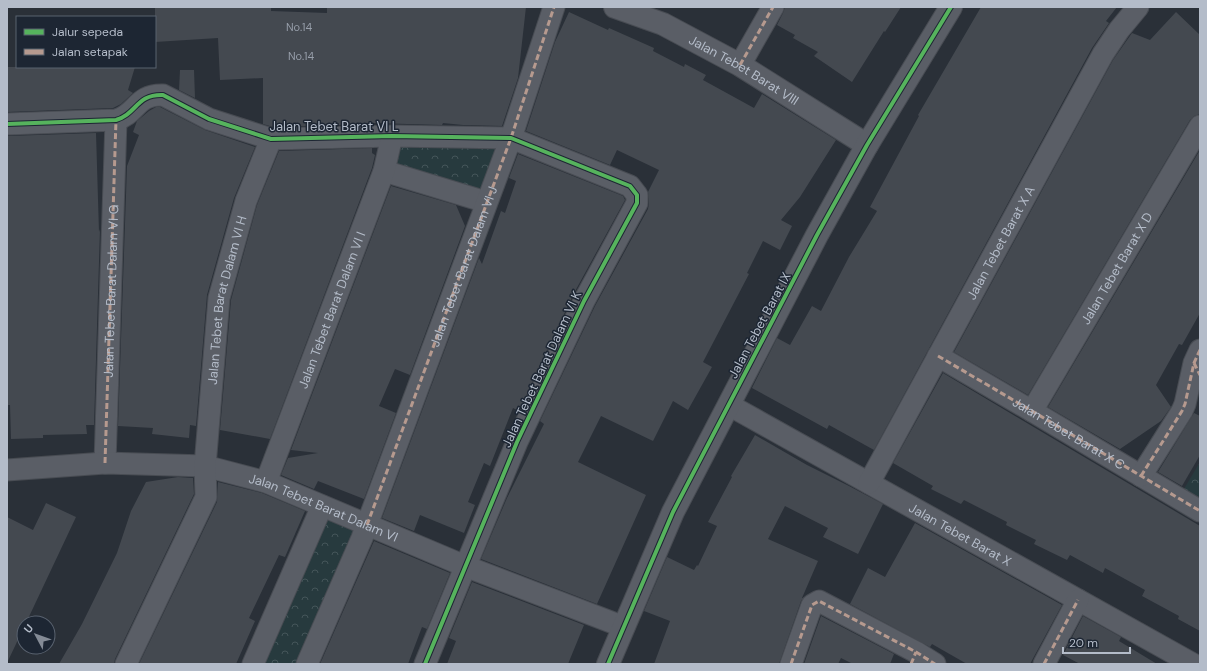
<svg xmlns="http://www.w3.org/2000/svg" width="1207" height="671" font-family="'DM Sans',sans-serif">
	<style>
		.park { fill: url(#park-crowns) }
		.building { fill: #444950 }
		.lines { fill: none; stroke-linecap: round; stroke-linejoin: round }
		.minor-casing { stroke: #484c53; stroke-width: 23 }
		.tertiary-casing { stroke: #484c53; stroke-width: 24 }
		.minor { stroke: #5a5e66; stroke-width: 21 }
		.tertiary { stroke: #5a5e66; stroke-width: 22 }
		.quiet { stroke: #b69a8f; stroke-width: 3; stroke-dasharray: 6 3; stroke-linecap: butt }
		.cycleway-casing { stroke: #1d2633; stroke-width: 6 }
		.cycleway { stroke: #56b35d; stroke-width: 4 }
		.labels { text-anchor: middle; stroke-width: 3; stroke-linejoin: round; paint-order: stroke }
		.number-label { font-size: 11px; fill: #989fab }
		.street-label { font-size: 13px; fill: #b4bcc9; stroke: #1d2633 }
	</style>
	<defs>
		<pattern id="park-crowns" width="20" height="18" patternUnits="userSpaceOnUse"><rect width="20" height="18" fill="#273a3e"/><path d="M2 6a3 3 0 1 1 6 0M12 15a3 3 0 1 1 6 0" fill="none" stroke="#445559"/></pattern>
	</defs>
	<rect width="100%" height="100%" fill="#2a3038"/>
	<!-- park -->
	<g class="park">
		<polygon points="396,138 504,142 484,191 392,167"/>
		<polygon points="1200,462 1200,505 1181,494"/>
		<polygon points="324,516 355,529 297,664 261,664"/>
	</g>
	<!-- building -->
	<g class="building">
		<polygon points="155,7 271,7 271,11 327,13 327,7 526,7 518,78 502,126 463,125 443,123 442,125 373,123 373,124 273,127 263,124 263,78 220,80 218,38 155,42"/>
		<polygon points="785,7 901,7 885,32 884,31 852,82 814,56 818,52 793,38 795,35 777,25 783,13"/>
		<polygon points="981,7 1117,7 1106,21 1109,23 1092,48 874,450 829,425 827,429 752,388 777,338 790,345 812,306 821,311 849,257 877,211 870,207 919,116 918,115"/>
		<polygon points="569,12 608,30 609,28 654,48 653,51 684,67 685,64 706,75 703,80 754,108 762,94 836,140 800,197 781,220 792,226 780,250 763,241 747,273 749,274 703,362 712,367 688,410 673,401 653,441 601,416 578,462 646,495 597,604 481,559 507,498 544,424 540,421 595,306 648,209 649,203 648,192 659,170 617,150 610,165 526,131 555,42"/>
		<polygon points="1176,12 1200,35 1200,114 1194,116 1190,120 1028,395 954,352 1113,60 1132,33 1150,40"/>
		<polygon points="7,67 135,67 128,90 133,93 121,104 113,108 7,112"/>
		<polygon points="180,70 194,70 195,98 179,90"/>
		<polygon points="156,107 160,107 205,130 255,147 234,198 207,295 196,426 190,425 189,438 152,434 153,428 118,426 127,166 139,135 133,132 137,121 149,111"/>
		<polygon points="96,133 99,232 100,229 94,425 86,425 87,434 43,435 43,438 11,439 10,405 7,405 7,136"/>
		<polygon points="372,148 372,153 375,155 372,168 270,439 220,430 231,300 257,205 279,151"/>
		<polygon points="1200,150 1200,313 1182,345 1179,344 1156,385 1171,407 1161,421 1120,449 1048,407"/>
		<polygon points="518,154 623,196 625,200 573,295 519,411 513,408 490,466 484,463 468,502 475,505 464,533 420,515 414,531 382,518 479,258 482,264 501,211 505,213 516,181 509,178"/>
		<polygon points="391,186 456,205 465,226 410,375 395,369 379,406 396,413 364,499 318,481 314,489 281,475 288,458 318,453 291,450"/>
		<polygon points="943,373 1200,526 1200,631 1178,619 1179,616 1142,596 1145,590 1105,568 1103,573 1070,555 1067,560 1034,544 1036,540 1006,525 1007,522 964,500 961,504 931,489 933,486 893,463"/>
		<polygon points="1194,413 1200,416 1200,455 1182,486 1158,472"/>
		<polygon points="755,435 807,465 849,486 883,504 858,554 823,537 828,528 785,506 768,539 818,561 802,598 803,598 801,601 779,664 654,664 670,621 644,611 667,557 694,570 697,565 698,566 717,526 708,522 732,477 731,476"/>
		<polygon points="178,477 193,478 194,494 115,659 114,664 59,664 82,624 117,553 131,511 146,482"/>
		<polygon points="218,482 262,493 305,511 285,557 279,555 249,618 255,621 236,664 139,664 217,502"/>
		<polygon points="46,503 76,517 26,623 24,623 24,627 7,663 7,517 33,530"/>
		<polygon points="915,523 1062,605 1030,664 967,664 932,644 930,647 850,604 868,568 885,577"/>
		<polygon points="374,541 450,573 427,629 422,627 408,664 320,664"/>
		<polygon points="472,582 584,625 568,664 447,664 456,641 449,638"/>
		<polygon points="821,616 894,654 890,664 853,664 841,658 838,664 804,664"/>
		<polygon points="1083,616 1121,637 1119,641 1157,664 1080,664 1063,655"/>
	</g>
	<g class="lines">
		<defs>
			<g id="minor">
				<polyline points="740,65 773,7"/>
				<path d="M7 124 116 120C137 114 136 94 163 95L209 119 271 139 392 136 511 138 630 186 637 195V203L584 301 517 442 425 664"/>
				<polyline points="384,171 486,202"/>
				<polyline points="938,356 1032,411 1200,511"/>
				<path id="s1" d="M729 405 1193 664"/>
				<path id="s2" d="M1032 411 1200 126"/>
				<polyline points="105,463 116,120"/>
				<path id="s3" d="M7 470 105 463 205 466 266 482 465 566 624 627"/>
				<polyline points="1141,476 1182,411 1185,404 1194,363 1200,350"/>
				<path id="s4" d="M266 482 384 171 392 136"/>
				<path id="s5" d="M869 483 1103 54 1119 30 1138 7"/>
				<path id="s6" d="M126 664 206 497 205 466 219 298 246 201 271 139"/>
				<polyline points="253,664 322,506"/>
				<polyline points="307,664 362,538 511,138 554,7"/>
				<polyline points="791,664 812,605 819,601 916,652 935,664"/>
				<polyline points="1044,664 1078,600"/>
			</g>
			<g id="tertiary">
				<path id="s7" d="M615 7 663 24 740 65 867 145"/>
				<polyline points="608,664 673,512 817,235 867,145 951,7"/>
			</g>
		</defs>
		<!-- minor casing -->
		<use href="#minor" class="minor-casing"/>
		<!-- tertiary casing -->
		<use href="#tertiary" class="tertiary-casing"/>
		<!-- minor -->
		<use href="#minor" class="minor"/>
		<!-- tertiary -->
		<use href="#tertiary" class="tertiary"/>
		<!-- quiet -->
		<g class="quiet">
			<polyline points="740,65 773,7"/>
			<path id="s8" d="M938 356 1032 411 1200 511"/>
			<polyline points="1194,363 1200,375"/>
			<path id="s9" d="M105 463 116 120 119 119"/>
			<polyline points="1141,476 1182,411 1185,404 1194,363 1200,350"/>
			<path id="s10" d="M367 525 511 138 554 7"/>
			<polyline points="791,664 812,605 819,601 916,652 935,664"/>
			<polyline points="911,664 916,652"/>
			<polyline points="1044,664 1078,600"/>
		</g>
		<defs>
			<g id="cycleway">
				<path d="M7 124 116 120C137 114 136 94 163 95L209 119 271 139 392 136 511 138 630 186 637 195V203L584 301 517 442 425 664"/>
				<polyline points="608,664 673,512 817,235 867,145 951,7"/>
			</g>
		</defs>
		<!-- cycleway casing -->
		<use href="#cycleway" class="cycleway-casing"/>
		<!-- cycleway -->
		<use href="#cycleway" class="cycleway"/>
	</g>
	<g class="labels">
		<!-- number labels -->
		<g class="number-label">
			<text x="299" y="31">No.14</text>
			<text x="301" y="60">No.14</text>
		</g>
		<!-- street labels -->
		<g class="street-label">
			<text dy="5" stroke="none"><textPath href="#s7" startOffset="144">Jalan Tebet Barat VIII</textPath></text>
			<text x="334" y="131">Jalan Tebet Barat VI L</text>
			<text dy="5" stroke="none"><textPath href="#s5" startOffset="274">Jalan Tebet Barat X A</textPath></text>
			<text dy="5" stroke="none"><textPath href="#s10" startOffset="276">Jalan Tebet Barat Dalam VI J</textPath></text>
			<text dy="5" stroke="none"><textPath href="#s2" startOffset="166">Jalan Tebet Barat X D</textPath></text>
			<text dy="5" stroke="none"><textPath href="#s9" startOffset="172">Jalan Tebet Barat Dalam VI G</textPath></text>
			<text dy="5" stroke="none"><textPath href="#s6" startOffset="384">Jalan Tebet Barat Dalam VI H</textPath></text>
			<text dy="5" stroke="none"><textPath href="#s4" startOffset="184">Jalan Tebet Barat Dalam VI I</textPath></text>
			<text transform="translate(759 325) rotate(-62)" y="5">Jalan Tebet Barat IX</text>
			<text transform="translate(541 369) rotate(-65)" y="5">Jalan Tebet Barat Dalam VI K</text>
			<text dy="5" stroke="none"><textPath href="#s8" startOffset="152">Jalan Tebet Barat X C</textPath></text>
			<text dy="5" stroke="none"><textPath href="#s3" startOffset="324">Jalan Tebet Barat Dalam VI</textPath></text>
			<text dy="5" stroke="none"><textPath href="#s1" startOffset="265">Jalan Tebet Barat X</textPath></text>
		</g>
	</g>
	<!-- border -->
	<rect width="1207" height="671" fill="none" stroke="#b4bcc9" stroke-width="16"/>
	<!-- legend -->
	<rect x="16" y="16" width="140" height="52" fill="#1d2633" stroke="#59626f"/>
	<rect x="24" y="29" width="20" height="6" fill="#56b35d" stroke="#59626f"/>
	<text x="52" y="36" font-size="12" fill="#b4bcc9">Jalur sepeda</text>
	<rect x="24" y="49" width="20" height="6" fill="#b69a8f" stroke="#59626f"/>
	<text x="52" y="56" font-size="12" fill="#b4bcc9">Jalan setapak</text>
	<!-- north arrow -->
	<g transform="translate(36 635) rotate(311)"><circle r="19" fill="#1d2633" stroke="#59626f"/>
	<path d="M0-3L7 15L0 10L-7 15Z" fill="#848b96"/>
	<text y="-6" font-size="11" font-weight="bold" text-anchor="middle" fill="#b4bcc9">U</text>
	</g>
	<!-- scale -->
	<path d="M1063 647v6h67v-6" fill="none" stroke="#b4bcc9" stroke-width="2"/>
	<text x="1069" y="647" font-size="12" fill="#b4bcc9" stroke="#1d2633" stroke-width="3" paint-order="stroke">20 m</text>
</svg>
